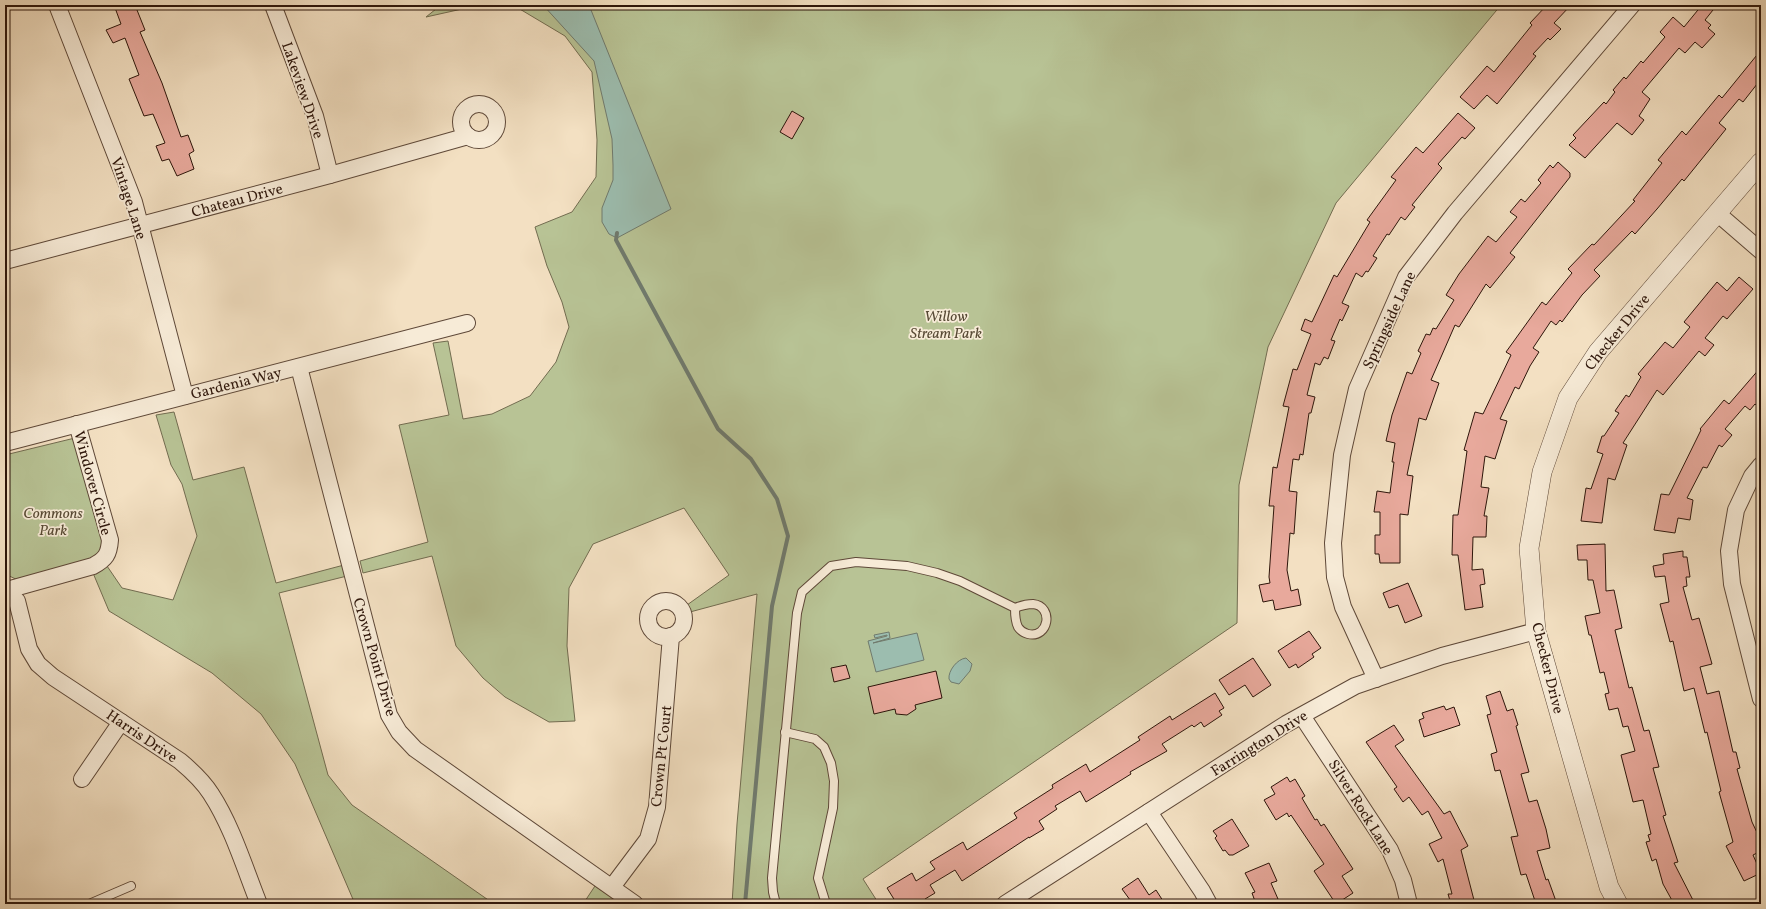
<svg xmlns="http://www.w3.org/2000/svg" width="1766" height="909" font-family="Vollkorn,serif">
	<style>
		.green { fill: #b8c395; stroke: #726c50 }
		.water { fill: #9cbdaf; stroke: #707a6d }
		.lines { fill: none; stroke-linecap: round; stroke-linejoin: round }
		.stream { stroke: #707a6d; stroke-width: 4 }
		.building { fill: #e8a99c; stroke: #2d150a }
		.service-casing { stroke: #5e4838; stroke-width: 10 }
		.minor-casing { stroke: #5e4838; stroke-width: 18 }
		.tertiary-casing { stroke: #5e4838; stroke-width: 20 }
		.service { stroke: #f7ebd7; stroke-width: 8 }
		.minor { stroke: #f7ebd7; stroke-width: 16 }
		.tertiary { stroke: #f7ebd7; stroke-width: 19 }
		.labels { text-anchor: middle; stroke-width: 3.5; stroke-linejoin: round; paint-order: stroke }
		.street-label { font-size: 15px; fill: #2d150a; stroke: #f7ebd7 }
		.park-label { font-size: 15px; font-style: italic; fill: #574934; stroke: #f7ebd7 }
	</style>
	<rect width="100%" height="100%" fill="#f3e0c2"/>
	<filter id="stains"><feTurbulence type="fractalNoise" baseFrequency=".005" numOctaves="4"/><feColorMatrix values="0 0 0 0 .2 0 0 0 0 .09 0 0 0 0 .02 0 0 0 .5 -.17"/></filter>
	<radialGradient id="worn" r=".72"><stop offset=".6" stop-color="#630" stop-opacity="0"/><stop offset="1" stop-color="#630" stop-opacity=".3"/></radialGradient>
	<!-- green -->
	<g class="green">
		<polygon points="441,5 480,5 426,17"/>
		<polygon points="513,5 1501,5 1336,203 1268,347 1239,485 1237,623 863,879 879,904 732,904 737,824 757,594 690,612 687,605 729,575 684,508 593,544 569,588 567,646 575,721 549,722 505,697 483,678 456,646 432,556 363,573 360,561 428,542 399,425 449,415 433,343 448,341 463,419 492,414 530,396 556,362 569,327 562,302 547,266 535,227 572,212 596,177 597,140 592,72 565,36"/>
		<polygon points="174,412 193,480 244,467 276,583 344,565 347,576 279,593 328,775 352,805 494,904 355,904 295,764 261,714 212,673 109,611 93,573 107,566 122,588 173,600 197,536 182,484 171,465 156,415"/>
		<polygon points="79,437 109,550 95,559 18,580 7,575 5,571 5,455"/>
		<polygon points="595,886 621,904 583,904"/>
	</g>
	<!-- water -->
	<g class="water">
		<polygon points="543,5 589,5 671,209 617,238 609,234 602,222 602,208 613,180 613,165 612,139 594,61"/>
		<polygon points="889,632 890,638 873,643 917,633 924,660 876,672 868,641 887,636 887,635 875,638 874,635"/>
		<path d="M966 658 972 664 970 671 959 684 951 682 949 679C948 671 957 659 966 658Z"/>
	</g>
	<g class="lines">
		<!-- stream -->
		<polyline class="stream" points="617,233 616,240 718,429 751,459 777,499 788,536 772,606 745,904"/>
	</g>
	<!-- building -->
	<g class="building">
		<polygon points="114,5 135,5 145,30 140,32 162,83 181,137 188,135 194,151 189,154 194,169 177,176 169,159 162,161 156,146 165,143 153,114 144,116 129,79 139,75 125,38 113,43 106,30 121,24"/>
		<polygon points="1547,5 1571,5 1554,23 1561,29 1550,40 1548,38 1533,54 1536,56 1497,104 1487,95 1474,109 1460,97 1487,66 1494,72 1532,25 1530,23"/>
		<polygon points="1702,5 1717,5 1705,20 1711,25 1708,28 1715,34 1702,48 1695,42 1685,53 1679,48 1642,92 1650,99 1639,116 1644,120 1632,135 1617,123 1585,158 1569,145 1576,138 1573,135 1604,102 1606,104 1615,92 1613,90 1624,77 1626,79 1641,61 1643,63 1665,37 1660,32 1673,17 1684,27"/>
		<polygon points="1761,50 1761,79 1743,102 1739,99 1719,123 1726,129 1684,181 1682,179 1657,209 1635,234 1632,231 1594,270 1600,276 1582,295 1562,322 1560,320 1556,325 1551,321 1533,348 1539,352 1530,366 1519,389 1515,387 1500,419 1507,421 1495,459 1485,456 1481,487 1489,488 1484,516 1487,516 1486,537 1473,537 1472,570 1483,569 1485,584 1480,585 1483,607 1465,610 1458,555 1452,555 1453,515 1458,515 1467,451 1464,450 1475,412 1483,414 1511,355 1506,352 1542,302 1546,305 1572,273 1568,269 1592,244 1594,245 1635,201 1633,200 1662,163 1658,160 1682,131 1686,135 1719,95 1722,98"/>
		<polygon points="792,111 804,118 792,139 780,132"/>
		<polygon points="1458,113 1475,128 1465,139 1462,137 1438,164 1442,168 1412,205 1415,207 1405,220 1401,217 1389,235 1387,234 1373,256 1377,258 1368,272 1366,271 1362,277 1356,273 1342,303 1349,306 1342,321 1340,319 1331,340 1335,341 1328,359 1324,357 1320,365 1315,363 1307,395 1315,397 1311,413 1309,413 1303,455 1300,454 1299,460 1293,459 1289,491 1297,492 1294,534 1290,533 1287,570 1291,591 1298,589 1301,605 1275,610 1273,600 1263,602 1259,585 1270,583 1269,577 1274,506 1269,506 1273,467 1277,468 1289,407 1283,406 1293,369 1297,370 1311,334 1301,330 1305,319 1312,322 1334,275 1337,277 1370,222 1367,220 1396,180 1391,177 1416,147 1423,153"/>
		<polygon points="1558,162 1570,173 1570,177 1510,253 1515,257 1490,288 1486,284 1459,327 1455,325 1431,380 1439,383 1426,420 1419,418 1407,475 1413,476 1408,515 1400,514 1400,563 1380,563 1379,554 1375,554 1375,535 1380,535 1380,512 1374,512 1377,491 1390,493 1394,462 1392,462 1395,443 1386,441 1392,415 1407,372 1412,374 1421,353 1418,351 1426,334 1430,335 1433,328 1436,329 1454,300 1446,295 1459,274 1488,236 1496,242 1517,217 1510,212 1521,199 1525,202 1541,183 1538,180 1550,165 1553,168"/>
		<polygon points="1739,277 1753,289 1727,319 1723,316 1705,338 1714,345 1705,356 1699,351 1663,395 1657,390 1623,443 1627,445 1615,480 1608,478 1602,523 1581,521 1586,488 1591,489 1603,454 1597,452 1602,436 1604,436 1619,413 1615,411 1626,395 1629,397 1641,377 1638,374 1665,342 1673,348 1690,327 1684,322 1717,282 1727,291"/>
		<polygon points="1761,367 1761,409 1755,404 1750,410 1745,406 1725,429 1732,435 1722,447 1719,445 1707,468 1703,467 1687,498 1693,500 1690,520 1678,518 1675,533 1654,530 1661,494 1669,495 1701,430 1700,429 1724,400 1729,404"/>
		<polygon points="1605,544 1606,591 1614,590 1622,628 1615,630 1629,688 1632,687 1644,731 1649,730 1659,767 1653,768 1666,815 1663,816 1678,862 1674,863 1695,904 1674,904 1663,884 1656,859 1652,861 1646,842 1650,841 1648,835 1651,834 1643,800 1633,802 1621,755 1635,751 1628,726 1623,727 1618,708 1609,710 1605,694 1609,693 1604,672 1600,673 1591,635 1589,635 1585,616 1600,613 1593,580 1588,580 1587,560 1578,560 1577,545"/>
		<polygon points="1683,551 1683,557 1687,557 1690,577 1686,577 1687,586 1683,587 1692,620 1699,618 1712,664 1700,667 1707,694 1719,691 1733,752 1736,752 1740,768 1737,769 1752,822 1761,841 1761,851 1753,855 1761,873 1744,881 1726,846 1733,842 1719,792 1721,791 1707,732 1705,733 1694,688 1684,691 1673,641 1670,642 1660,604 1669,602 1665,576 1655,577 1653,566 1664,564 1663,554"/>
		<polygon points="1408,583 1422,616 1405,623 1398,605 1389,608 1383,593"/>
		<polygon points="1309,631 1321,648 1312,654 1314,657 1298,668 1296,664 1289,668 1278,651"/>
		<polygon points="1253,658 1271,685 1253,697 1245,685 1229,695 1219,680"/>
		<polygon points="846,665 850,678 834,682 831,668"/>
		<polygon points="936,671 942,698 915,705 916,709 907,715 896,714 895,709 874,714 868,687"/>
		<polygon points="1500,691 1507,711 1513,709 1518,725 1516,726 1529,772 1521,774 1529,802 1537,800 1546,829 1550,848 1537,851 1546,880 1548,879 1557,904 1536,904 1526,874 1521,875 1511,837 1518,836 1500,770 1495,771 1491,754 1497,752 1487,715 1491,714 1486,696"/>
		<polygon points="1215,693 1224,708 1219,711 1222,715 1204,727 1201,722 1194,727 1192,725 1162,744 1167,751 1130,772 1131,774 1086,802 1080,791 1055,806 1057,809 1039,821 1044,829 1029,838 1029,837 962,881 955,870 930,885 935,893 925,899 928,904 897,904 887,888 912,873 916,881 935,869 930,862 963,842 967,850 1017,818 1014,813 1053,788 1052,785 1086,764 1090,772 1140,740 1138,737 1170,716 1172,720"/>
		<polygon points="1444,706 1446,710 1454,707 1460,725 1424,737 1419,720 1424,718 1422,713"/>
		<polygon points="1394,725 1404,740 1395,746 1444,814 1450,811 1468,846 1461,850 1475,904 1451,904 1448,894 1452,894 1443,859 1438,862 1429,844 1442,838 1428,811 1422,815 1409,797 1403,802 1394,789 1397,787 1366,742"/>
		<polygon points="1287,777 1290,782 1295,779 1305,796 1302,798 1315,820 1317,819 1321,826 1324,824 1353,869 1342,876 1353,893 1336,904 1314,871 1324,864 1291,815 1289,817 1287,813 1276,820 1264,800 1275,794 1271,787"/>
		<polygon points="1232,819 1249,846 1233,855 1229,855 1225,850 1223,851 1215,838 1217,836 1213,831"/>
		<polygon points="1269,863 1277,881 1271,883 1278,899 1264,904 1256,904 1252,893 1255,892 1245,873"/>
		<polygon points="1138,878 1149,895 1156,890 1165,904 1133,904 1122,889"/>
	</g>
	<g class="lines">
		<defs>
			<g id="service">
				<polyline points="785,732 815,739 824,747 831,763 834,781 833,808 818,878 826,904"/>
				<polyline points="89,904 131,886"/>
				<path d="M776 904 773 892 772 878 797 613 802 592 831 566 856 562 907 566 937 573 960 581 1015 608C1020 606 1027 604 1033 604 1054 606 1049 639 1028 634 1024 633 1020 630 1018 627 1015 621 1015 614 1015 608"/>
			</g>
			<g id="minor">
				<polyline points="57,5 134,202 185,396"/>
				<polyline points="273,5 315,116 330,175"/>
				<circle cx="479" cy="122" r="18"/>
				<polyline points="1717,213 1761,251"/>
				<polyline points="5,261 330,175 468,136"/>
				<polyline points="299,367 389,715 399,732 415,749 635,904"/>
				<polyline points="5,443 467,323"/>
				<polyline points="1761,465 1752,476 1736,510 1729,551 1732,584 1761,699"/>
				<path d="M5 588 17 601 29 649 38 664 53 677 180 761C192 771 203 781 211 794 232 826 245 869 259 904"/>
				<path d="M7 590 93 566C106 559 109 554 110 540L77 424"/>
				<circle cx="666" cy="619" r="18"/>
				<polyline points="1376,679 1343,607 1335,577 1333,543 1342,455 1357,389 1406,277 1455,213 1632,5"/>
				<polyline points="1302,716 1390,850 1403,880 1409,904"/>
				<polyline points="82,779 121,722"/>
				<polyline points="1149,812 1202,891 1209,904"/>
				<polyline points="612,887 648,839 657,807 671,636"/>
				<polyline points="1005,904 1286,724 1355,686 1442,656 1536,631"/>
			</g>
			<polyline id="tertiary" points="1618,904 1609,887 1536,631 1529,548 1542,472 1568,398 1598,352 1761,162"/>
		</defs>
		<!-- service casing -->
		<use href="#service" class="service-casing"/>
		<!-- minor casing -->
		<use href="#minor" class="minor-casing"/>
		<!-- tertiary casing -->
		<use href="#tertiary" class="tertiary-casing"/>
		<!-- service -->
		<use href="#service" class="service"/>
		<!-- minor -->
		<use href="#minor" class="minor"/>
		<!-- tertiary -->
		<use href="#tertiary" class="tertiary"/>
	</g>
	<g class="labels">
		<!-- street labels -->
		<g class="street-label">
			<text transform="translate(303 90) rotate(71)" y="5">Lakeview Drive</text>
			<text transform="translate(129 198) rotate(72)" y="5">Vintage Lane</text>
			<text transform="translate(237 200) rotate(-15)" y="5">Chateau Drive</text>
			<text transform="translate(1389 320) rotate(-65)" y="5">Springside Lane</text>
			<text transform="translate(1617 332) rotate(-51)" y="5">Checker Drive</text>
			<text transform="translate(236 383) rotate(-14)" y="5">Gardenia Way</text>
			<text transform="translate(93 483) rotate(75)" y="5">Windover Circle</text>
			<text transform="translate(375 657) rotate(74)" y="5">Crown Point Drive</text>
			<text transform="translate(1548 668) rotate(76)" y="5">Checker Drive</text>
			<text transform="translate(142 736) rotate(34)" y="5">Harris Drive</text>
			<text transform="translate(1259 743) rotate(-32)" y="5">Farrington Drive</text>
			<text transform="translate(661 756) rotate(-84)" y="5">Crown Pt Court</text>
			<text transform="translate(1361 807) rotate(58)" y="5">Silver Rock Lane</text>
		</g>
		<!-- park labels -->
		<g class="park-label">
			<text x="946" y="321">Willow<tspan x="946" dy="17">Stream Park</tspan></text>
			<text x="53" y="518">Commons<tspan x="53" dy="17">Park</tspan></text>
		</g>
	</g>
	<!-- margin -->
	<rect width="1766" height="909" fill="none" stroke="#f3e0c2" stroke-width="20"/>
	<rect x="6" y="6" width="1754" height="897" fill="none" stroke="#2d150a" stroke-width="2"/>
	<rect x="10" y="10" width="1746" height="889" fill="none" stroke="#2d150a"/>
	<rect width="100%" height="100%" filter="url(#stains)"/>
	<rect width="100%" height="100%" fill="url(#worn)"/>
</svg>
